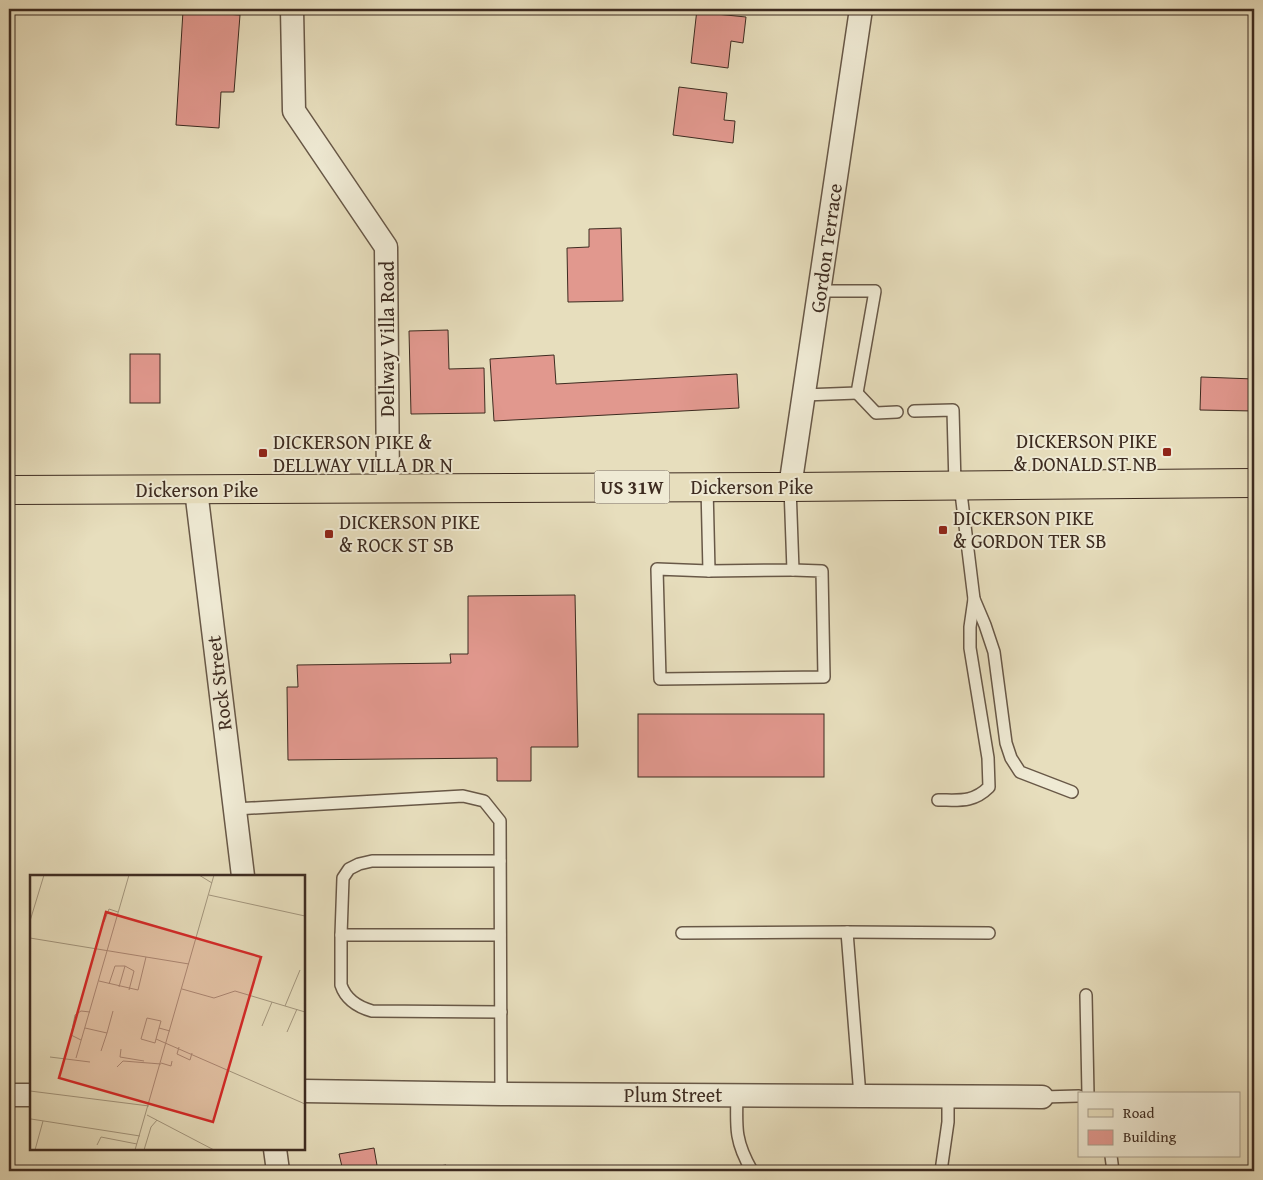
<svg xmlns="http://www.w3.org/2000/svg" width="1263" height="1180" font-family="'Gentium Book Plus',serif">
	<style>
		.building { fill: #e1988e; stroke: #3d2b20 }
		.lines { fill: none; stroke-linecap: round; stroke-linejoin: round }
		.lane-casing { stroke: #685847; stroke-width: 14 }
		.street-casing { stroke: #685847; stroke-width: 25 }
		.primary-casing { stroke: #3d2b20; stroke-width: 30 }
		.lane { stroke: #efead4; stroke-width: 11 }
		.street { stroke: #efead4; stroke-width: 22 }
		.primary { stroke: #e7debd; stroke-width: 28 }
		.poi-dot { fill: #8f2418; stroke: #efead4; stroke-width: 2 }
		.labels { text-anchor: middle; stroke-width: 4; stroke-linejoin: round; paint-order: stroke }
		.shield { fill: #efead4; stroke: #726456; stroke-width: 1 }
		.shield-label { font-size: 19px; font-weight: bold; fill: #3d2b20 }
		.street-label { font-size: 20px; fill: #3d2b20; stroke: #efead4 }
		.poi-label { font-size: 20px; fill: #3d2b20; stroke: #efead4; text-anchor: start }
		.inset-road { fill: none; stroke: #a3967e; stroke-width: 1 }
		.view { fill: #d62828; fill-opacity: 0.15; stroke: #d62828; stroke-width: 2.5 }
		.inset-edge { fill: none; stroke: #3d2b20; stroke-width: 2.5 }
	</style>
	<rect width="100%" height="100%" fill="#e7debd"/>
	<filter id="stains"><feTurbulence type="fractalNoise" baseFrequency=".004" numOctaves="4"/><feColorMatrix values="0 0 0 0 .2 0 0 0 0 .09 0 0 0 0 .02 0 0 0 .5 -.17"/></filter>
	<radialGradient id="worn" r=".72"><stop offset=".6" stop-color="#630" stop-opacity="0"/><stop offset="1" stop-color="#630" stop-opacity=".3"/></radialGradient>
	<!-- building -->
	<g class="building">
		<polygon points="697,9 716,9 716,14 746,17 743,43 731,41 728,68 691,63"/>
		<polygon points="183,11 240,15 234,92 221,92 219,128 176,125"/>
		<polygon points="679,87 727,93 724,120 735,121 733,143 673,135"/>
		<polygon points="621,228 623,301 568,302 567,248 589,247 589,229"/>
		<polygon points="448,330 449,369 484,368 485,413 411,414 409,331"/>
		<rect x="130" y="354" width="30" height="49"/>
		<polygon points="554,355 556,384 737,374 739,408 494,421 490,359"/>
		<polygon points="1201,377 1254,379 1254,411 1200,410"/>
		<polygon points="575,595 578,747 531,747 531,781 497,781 497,758 288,760 287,687 298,687 297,665 451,663 450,654 468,654 468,596"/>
		<rect x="638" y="714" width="186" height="63"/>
		<polygon points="374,1148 378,1171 343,1171 339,1154"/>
		<polygon points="446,1165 447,1171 407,1171"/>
	</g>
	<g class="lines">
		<defs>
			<g id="lane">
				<polyline points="857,393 876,413 897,412"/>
				<polyline points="804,395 857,393 875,291 819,291"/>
				<polyline points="914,411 953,410 955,485"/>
				<polyline points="960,485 974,599 985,625 994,652 1006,743 1011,758 1020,772 1072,792"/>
				<polyline points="707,487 709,571 793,570 790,487"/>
				<polyline points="709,571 657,569 660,679 824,677 822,571 793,570"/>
				<path d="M938 800C959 800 973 803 989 787L988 758 970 648V627L974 599"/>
				<polyline points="235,809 463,796 484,801 500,821 501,1094"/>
				<path d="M500 861H372L359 864 349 869 343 878 341 935V985C346 1000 358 1007 372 1011L501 1012"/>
				<polyline points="847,932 989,933"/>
				<polyline points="682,933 847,932 860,1096"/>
				<polyline points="341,935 500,935"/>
				<polyline points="1086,995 1088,1094"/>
				<path d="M737 1095C736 1128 735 1142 752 1171"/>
				<polyline points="1042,1097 1079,1096"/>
				<polyline points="1111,1156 1113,1171"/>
				<polyline points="941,1171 948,1122 948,1097"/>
			</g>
			<g id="street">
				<polyline points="292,9 294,111 386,247 388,488"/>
				<polyline points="790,487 861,9"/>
				<polyline points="196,490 243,876"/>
				<polyline points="304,1091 501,1094 1042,1097"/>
				<polyline points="9,1095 31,1095"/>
				<polyline points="275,1149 278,1171"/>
			</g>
			<polyline id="primary" points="9,490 790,487 1254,483"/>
		</defs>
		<!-- lane casing -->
		<use href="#lane" class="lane-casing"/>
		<!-- street casing -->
		<use href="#street" class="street-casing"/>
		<!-- primary casing -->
		<use href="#primary" class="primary-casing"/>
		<!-- lane -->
		<use href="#lane" class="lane"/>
		<!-- street -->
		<use href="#street" class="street"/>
		<!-- primary -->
		<use href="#primary" class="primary"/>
	</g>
	<!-- markers -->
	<g class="poi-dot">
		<rect x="1162" y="447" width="10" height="10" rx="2.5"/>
		<rect x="258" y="448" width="10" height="10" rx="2.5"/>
		<rect x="938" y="525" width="10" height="10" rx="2.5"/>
		<rect x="324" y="529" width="10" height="10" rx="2.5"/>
	</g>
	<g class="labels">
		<!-- shield labels -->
		<rect class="shield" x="594.5" y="470.5" width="75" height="33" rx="4"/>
		<g class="shield-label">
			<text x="632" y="494">US 31W</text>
		</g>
		<!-- street labels -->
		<g class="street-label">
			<text transform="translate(826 248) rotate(-82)" y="7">Gordon Terrace</text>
			<text transform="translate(387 339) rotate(-90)" y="7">Dellway Villa Road</text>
			<text x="752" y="494">Dickerson Pike</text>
			<text x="197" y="497">Dickerson Pike</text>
			<text transform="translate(219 683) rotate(-97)" y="7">Rock Street</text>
			<text x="673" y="1102">Plum Street</text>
		</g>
		<!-- poi labels -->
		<g class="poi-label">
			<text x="1157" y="448" text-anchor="end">DICKERSON PIKE<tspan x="1157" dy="23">&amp; DONALD ST NB</tspan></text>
			<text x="273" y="449">DICKERSON PIKE &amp;<tspan x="273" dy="23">DELLWAY VILLA DR N</tspan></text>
			<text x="953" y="525">DICKERSON PIKE<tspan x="953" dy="23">&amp; GORDON TER SB</tspan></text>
			<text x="339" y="529">DICKERSON PIKE<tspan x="339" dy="23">&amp; ROCK ST SB</tspan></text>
		</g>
	</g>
	<!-- overview -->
	<g transform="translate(30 875)">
		<rect width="275" height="275" fill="#e7debd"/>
		<path class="inset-road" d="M169 0 182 8M179 20 275 41M0 46 14 0M74 47 79 34 88 37M0 63 159 89M69 106 108 115 116 82M79 109 85 91H95L104 96 99 115M89 112 95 91M152 114 184 123 205 116 275 137M255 131 270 95M232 151 242 127M55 153 77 158 83 136M140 156 129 153 126 164 275 229M257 157 267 134M126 164 125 168 111 164 117 143 131 146 129 153M51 165 41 160 45 140 51 136 60 137M149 172 147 179 160 185 162 178M91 174 90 182 114 186M71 176 77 158M20 182 60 187M46 183 99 0M131 188 141 191 142 186M87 192 93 186 131 189M0 216 119 231M117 240 184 275M1 244 110 261M67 270 71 262 107 269M5 275 13 246M105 275 184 0M114 275 121 252 127 245"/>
		<path class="view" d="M76 37 231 82 183 247 29 203Z"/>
		<rect width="275" height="275" class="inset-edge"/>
	</g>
	<!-- margin -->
	<rect width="1263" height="1180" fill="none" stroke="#e7debd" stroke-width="30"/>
	<rect x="10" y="10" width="1243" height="1160" fill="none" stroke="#3d2b20" stroke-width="2.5"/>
	<rect x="15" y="15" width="1233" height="1150" fill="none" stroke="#3d2b20"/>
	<!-- legend -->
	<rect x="1078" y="1092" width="162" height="65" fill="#efead4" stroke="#a89e8c"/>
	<rect x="1088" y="1109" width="25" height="8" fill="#e7debd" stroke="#a89e8c"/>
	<text x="1123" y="1118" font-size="15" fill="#3d2b20">Road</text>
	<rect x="1088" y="1130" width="25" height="15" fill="#e1988e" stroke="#a89e8c"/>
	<text x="1123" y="1142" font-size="15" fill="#3d2b20">Building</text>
	<rect width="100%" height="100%" filter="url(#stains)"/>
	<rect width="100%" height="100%" fill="url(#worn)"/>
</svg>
